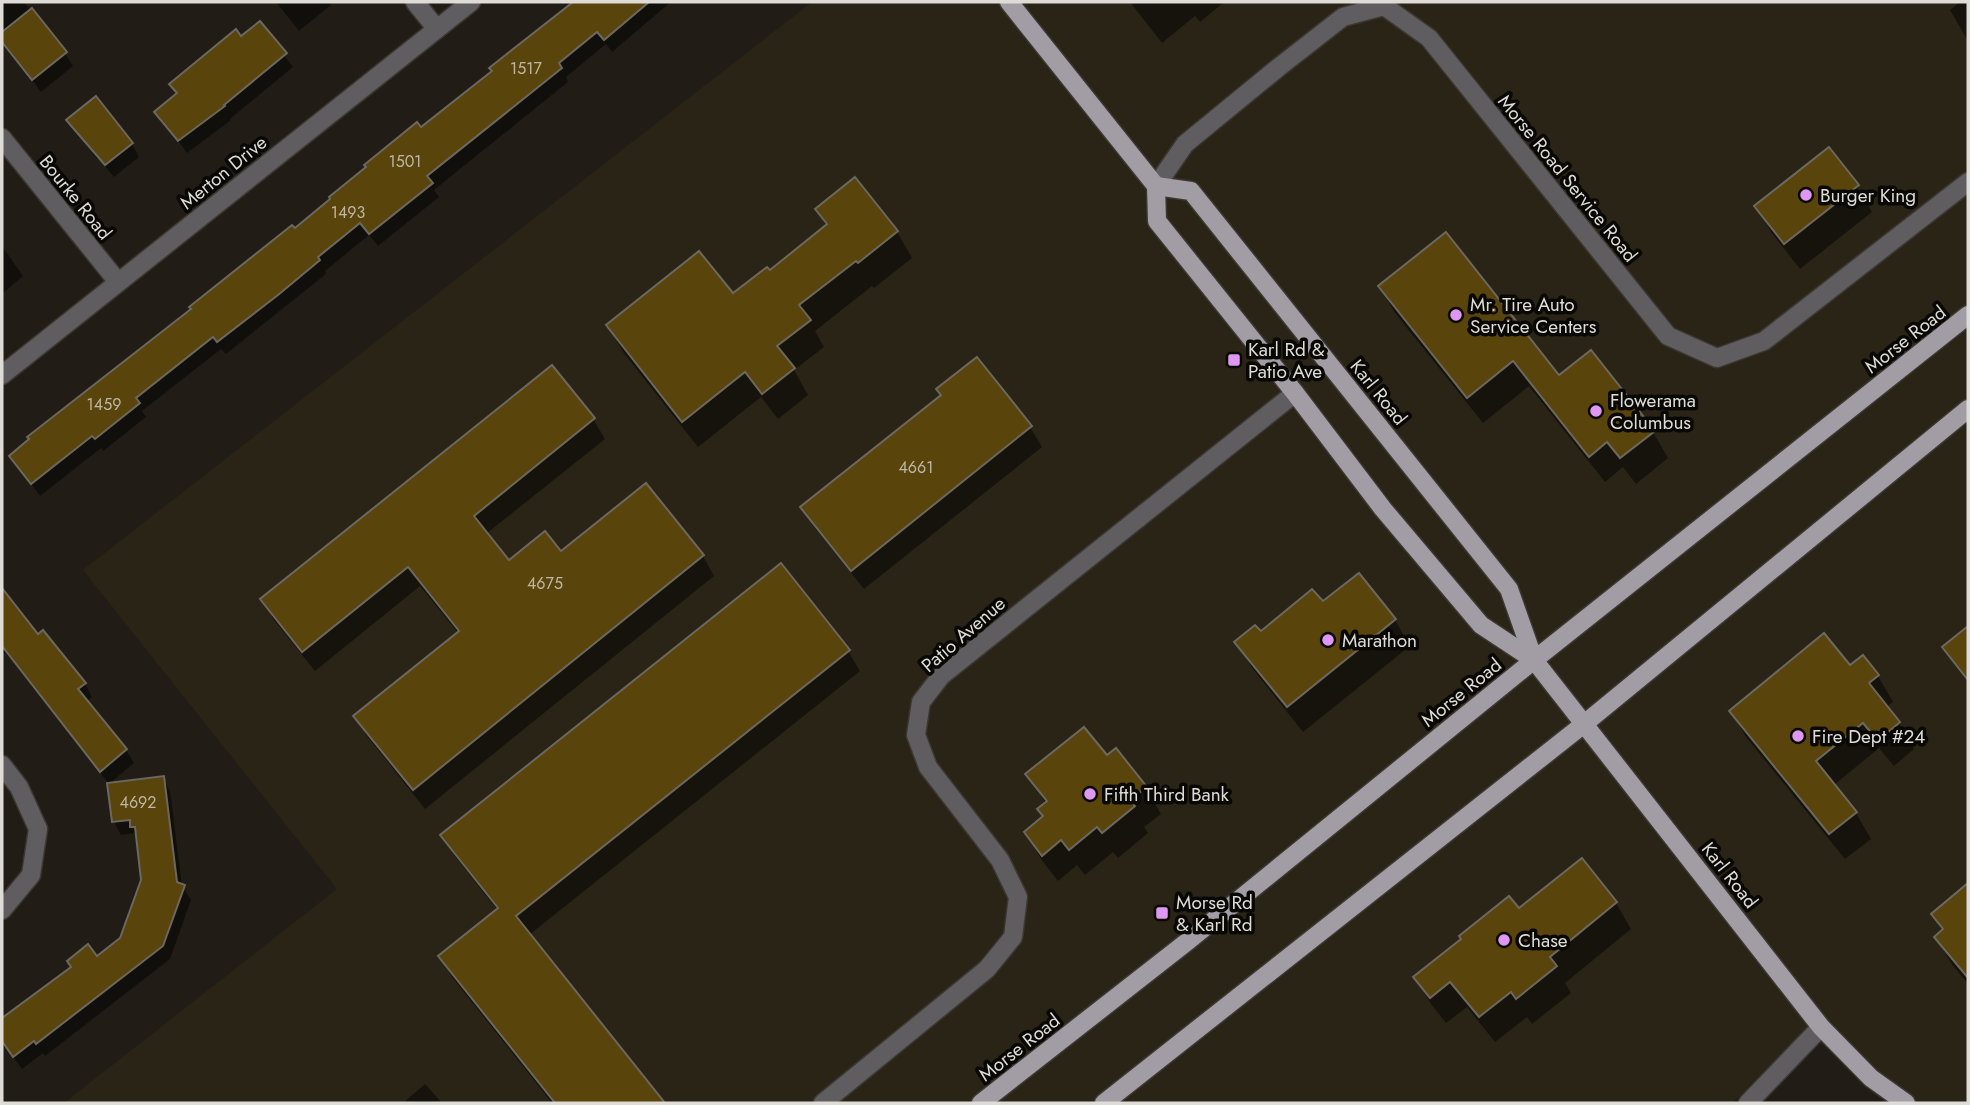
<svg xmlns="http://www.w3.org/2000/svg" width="1970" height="1105" font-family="Jost,sans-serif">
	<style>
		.built { fill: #2a2417 }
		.shadow { fill: #0007 }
		.building { fill: #59440c; stroke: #6c685f; stroke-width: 2 }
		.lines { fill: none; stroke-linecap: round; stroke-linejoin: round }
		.minor-casing { stroke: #3c3831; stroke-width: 21 }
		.major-casing { stroke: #3c3831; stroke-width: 21 }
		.minor { stroke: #605d60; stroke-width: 18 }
		.major { stroke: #a29da4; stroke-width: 18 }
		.poi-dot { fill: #de98f2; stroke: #090805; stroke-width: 2.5 }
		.labels { text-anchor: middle; stroke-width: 7; stroke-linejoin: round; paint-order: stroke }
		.number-label { font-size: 16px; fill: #beb6a4 }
		.street-label { font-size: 19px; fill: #dfdcd7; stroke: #090805 }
		.poi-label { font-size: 19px; fill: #dfdcd7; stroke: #090805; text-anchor: start }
	</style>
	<rect width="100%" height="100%" fill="#211d16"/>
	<!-- built -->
	<polygon class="built" points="812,2 1968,2 1968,1103 1905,1103 1811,1025 1732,1103 64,1103 337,889 83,570"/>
	<!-- shadow -->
	<g class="shadow">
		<polygon points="2,2 24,2 65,53 73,66 41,92 2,40"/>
		<polygon points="276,2 330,2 331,5 299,31"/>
		<polygon points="570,2 671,2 612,52 606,44 566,77 568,82 434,190 439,197 378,246 369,235 325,271 326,274 226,354 221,349 142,411 146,417 103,451 101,448 40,496 11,456 494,72 572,5"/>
		<polygon points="1130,2 1222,2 1223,3 1200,22 1195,16 1162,43"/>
		<polygon points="1960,2 1968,2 1968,41 1950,10"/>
		<polygon points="260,23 293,67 230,119 231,120 187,153 157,112 178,95 172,85"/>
		<polygon points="69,121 132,144 139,157 114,177 98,158 97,159"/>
		<polygon points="855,180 897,232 912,258 874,288 872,286 815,331 824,347 794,370 808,395 778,419 761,397 698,447 623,352 608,326 733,296 770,272 827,227 817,210"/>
		<polygon points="1857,186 1872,212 1800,269 1771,232 1756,206"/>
		<polygon points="2,246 23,276 2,294"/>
		<polygon points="1380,287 1559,377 1653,432 1668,458 1636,484 1623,467 1605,482 1529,386 1483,423 1395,313"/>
		<polygon points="942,396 1030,427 1042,447 864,589 814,527 802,507"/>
		<polygon points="593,419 605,439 486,534 509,562 560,554 646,485 703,556 714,576 425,809 367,736 356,717 459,634 420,586 315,671 274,620 263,600"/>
		<polygon points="2,591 38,636 43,632 85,684 92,697 86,702 126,750 134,763 109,784 6,652 2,656"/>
		<polygon points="1322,604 1395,620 1410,646 1303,732 1252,668 1237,642 1261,634"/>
		<polygon points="1968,628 1968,681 1944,647"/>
		<polygon points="848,651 860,671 529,935 662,1103 552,1103 452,977 440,957 498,911 454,855 442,835"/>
		<polygon points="1862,657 1878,676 1893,702 1886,707 1899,723 1914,749 1894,766 1879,748 1834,785 1856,813 1871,839 1845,859 1746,737 1731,711 1850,667"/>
		<polygon points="1116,751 1145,788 1161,814 1144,827 1148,833 1118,858 1113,852 1085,875 1077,865 1058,881 1041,859 1026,832 1044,817 1046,804 1028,774 1107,758"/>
		<polygon points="163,778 170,791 182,886 191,900 170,959 45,1056 43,1053 22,1069 2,1041 2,1020 73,968 97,959 121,939 143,880 136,833 121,835 114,822 109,785"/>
		<polygon points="1581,860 1616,903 1631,929 1565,983 1571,993 1532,1024 1527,1017 1495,1042 1467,1007 1446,1023 1431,1004 1416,978 1518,911"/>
		<polygon points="1968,886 1968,984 1951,963 1936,937 1943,932 1933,915"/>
		<polygon points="425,1084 442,1103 403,1103"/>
	</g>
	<!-- building -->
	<g class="building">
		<polygon points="573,2 649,2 604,40 597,32 559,63 562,68 427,176 433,183 369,234 360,223 318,257 320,260 278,295 217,342 213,337 136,398 140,403 95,439 92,436 31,484 9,456 29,439 27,437 191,309 189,307 292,225 295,228 330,199 329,197 366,167 364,165 417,122 421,127 492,71 489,68"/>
		<polygon points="32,8 67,52 32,80 2,42 2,32"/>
		<polygon points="260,21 287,53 224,105 225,106 178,141 154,112 177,93 169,84 236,29 241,36"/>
		<polygon points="96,96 133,143 105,165 66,120"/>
		<polygon points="1829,147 1859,185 1784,244 1754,206"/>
		<polygon points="855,177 898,231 858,263 856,261 799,305 811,320 777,346 795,368 762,394 745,372 682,422 606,325 699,251 733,293 767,267 770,270 827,224 815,209"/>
		<polygon points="1446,232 1559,375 1591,350 1655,431 1620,458 1607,442 1589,457 1513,361 1467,398 1378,286"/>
		<polygon points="977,357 1032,426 851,571 800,507 941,395 936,389"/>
		<polygon points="552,365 595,418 474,516 509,560 545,531 561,551 646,483 704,555 413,790 353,716 459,631 408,567 302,652 260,599"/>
		<polygon points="781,563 850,650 516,916 665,1103 555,1103 438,956 498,908 440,835"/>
		<polygon points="1359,573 1396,619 1287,707 1234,642 1255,625 1261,631 1312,589 1323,601"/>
		<polygon points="2,588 38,634 43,630 86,683 78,689 127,749 100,772 2,646"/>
		<polygon points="1968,626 1968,680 1942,647"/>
		<polygon points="1824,633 1850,665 1863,655 1879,675 1869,683 1900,722 1878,741 1863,723 1816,761 1857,812 1829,834 1729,711"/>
		<polygon points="1084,727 1107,755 1116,748 1147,787 1130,800 1135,806 1102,833 1097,827 1069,850 1061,840 1042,856 1024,832 1043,816 1037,809 1047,801 1025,774"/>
		<polygon points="164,776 177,882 185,885 163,946 36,1044 34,1041 13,1057 2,1041 2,1018 71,967 67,961 88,944 97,956 120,938 141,880 135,827 130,827 130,820 112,822 107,783"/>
		<polygon points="1582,858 1617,902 1550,957 1557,966 1516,999 1511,992 1479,1017 1450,982 1430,998 1413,977 1461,939 1459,936 1509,896 1519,908"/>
		<polygon points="1968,883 1968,978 1934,937 1943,929 1931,914"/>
	</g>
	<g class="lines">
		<defs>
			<g id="minor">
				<polyline points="415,2 437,29"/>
				<polyline points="2,138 118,282"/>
				<polyline points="1156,186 1185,144 1279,67 1343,17 1384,6 1429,38 1668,336 1717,358 1764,341 1968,182"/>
				<polyline points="2,375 471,2"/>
				<polyline points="2,765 19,787 38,829 31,875 2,910"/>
				<polyline points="823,1103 987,969 1013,937 1018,897 1000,860 928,767 916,735 921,702 941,676 1295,393"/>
				<polyline points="1748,1103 1821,1027"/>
			</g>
			<g id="major">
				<polyline points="1009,2 1156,186 1157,221 1295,393 1383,509 1481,625 1534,660 1821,1027 1871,1078 1906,1103"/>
				<polyline points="1156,186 1191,191 1509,589 1534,660"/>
				<polyline points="981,1103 1188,941 1534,660 1968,315"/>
				<polyline points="1104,1103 1584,724 1968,409"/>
			</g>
		</defs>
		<!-- minor casing -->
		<use href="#minor" class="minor-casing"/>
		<!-- major casing -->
		<use href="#major" class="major-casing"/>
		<!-- minor -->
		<use href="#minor" class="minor"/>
		<!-- major -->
		<use href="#major" class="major"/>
	</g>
	<!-- markers -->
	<g class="poi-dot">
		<circle cx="1806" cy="195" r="7"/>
		<circle cx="1456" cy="315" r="7"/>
		<rect x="1227" y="353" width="14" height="14" rx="3.5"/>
		<circle cx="1596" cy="411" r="7"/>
		<circle cx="1328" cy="640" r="7"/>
		<circle cx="1798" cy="736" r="7"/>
		<circle cx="1090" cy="794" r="7"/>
		<rect x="1155" y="906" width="14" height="14" rx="3.5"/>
		<circle cx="1504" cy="940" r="7"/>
	</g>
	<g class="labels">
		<!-- number labels -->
		<g class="number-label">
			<text x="526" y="74">1517</text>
			<text x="405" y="167">1501</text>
			<text x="348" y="218">1493</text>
			<text x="104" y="410">1459</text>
			<text x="916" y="473">4661</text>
			<text x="545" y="589">4675</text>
			<text x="138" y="808">4692</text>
		</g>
		<!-- street labels -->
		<g class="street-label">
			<text transform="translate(223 172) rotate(-39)" y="7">Merton Drive</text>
			<text transform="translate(1568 178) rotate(51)" y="7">Morse Road Service Road</text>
			<text transform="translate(76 197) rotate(51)" y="7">Bourke Road</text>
			<text transform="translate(1905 339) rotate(-38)" y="7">Morse Road</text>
			<text transform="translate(1379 392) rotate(51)" y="7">Karl Road</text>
			<text transform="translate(963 634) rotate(-41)" y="7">Patio Avenue</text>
			<text transform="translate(1461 692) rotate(-39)" y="7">Morse Road</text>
			<text transform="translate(1730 875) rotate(52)" y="7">Karl Road</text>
			<text transform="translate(1019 1047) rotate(-38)" y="7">Morse Road</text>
		</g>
		<!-- poi labels -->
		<g class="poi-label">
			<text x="1820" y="202">Burger King</text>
			<text x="1470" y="311">Mr. Tire Auto<tspan x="1470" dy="22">Service Centers</tspan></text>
			<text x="1248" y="356">Karl Rd &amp;<tspan x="1248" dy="22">Patio Ave</tspan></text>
			<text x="1610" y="407">Flowerama<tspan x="1610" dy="22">Columbus</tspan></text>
			<text x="1342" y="647">Marathon</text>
			<text x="1812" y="743">Fire Dept #24</text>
			<text x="1104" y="801">Fifth Third Bank</text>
			<text x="1176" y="909">Morse Rd<tspan x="1176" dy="22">&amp; Karl Rd</tspan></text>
			<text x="1518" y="947">Chase</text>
		</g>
	</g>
	<!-- border -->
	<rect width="1970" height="1105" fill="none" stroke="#dfdcd7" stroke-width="7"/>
</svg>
